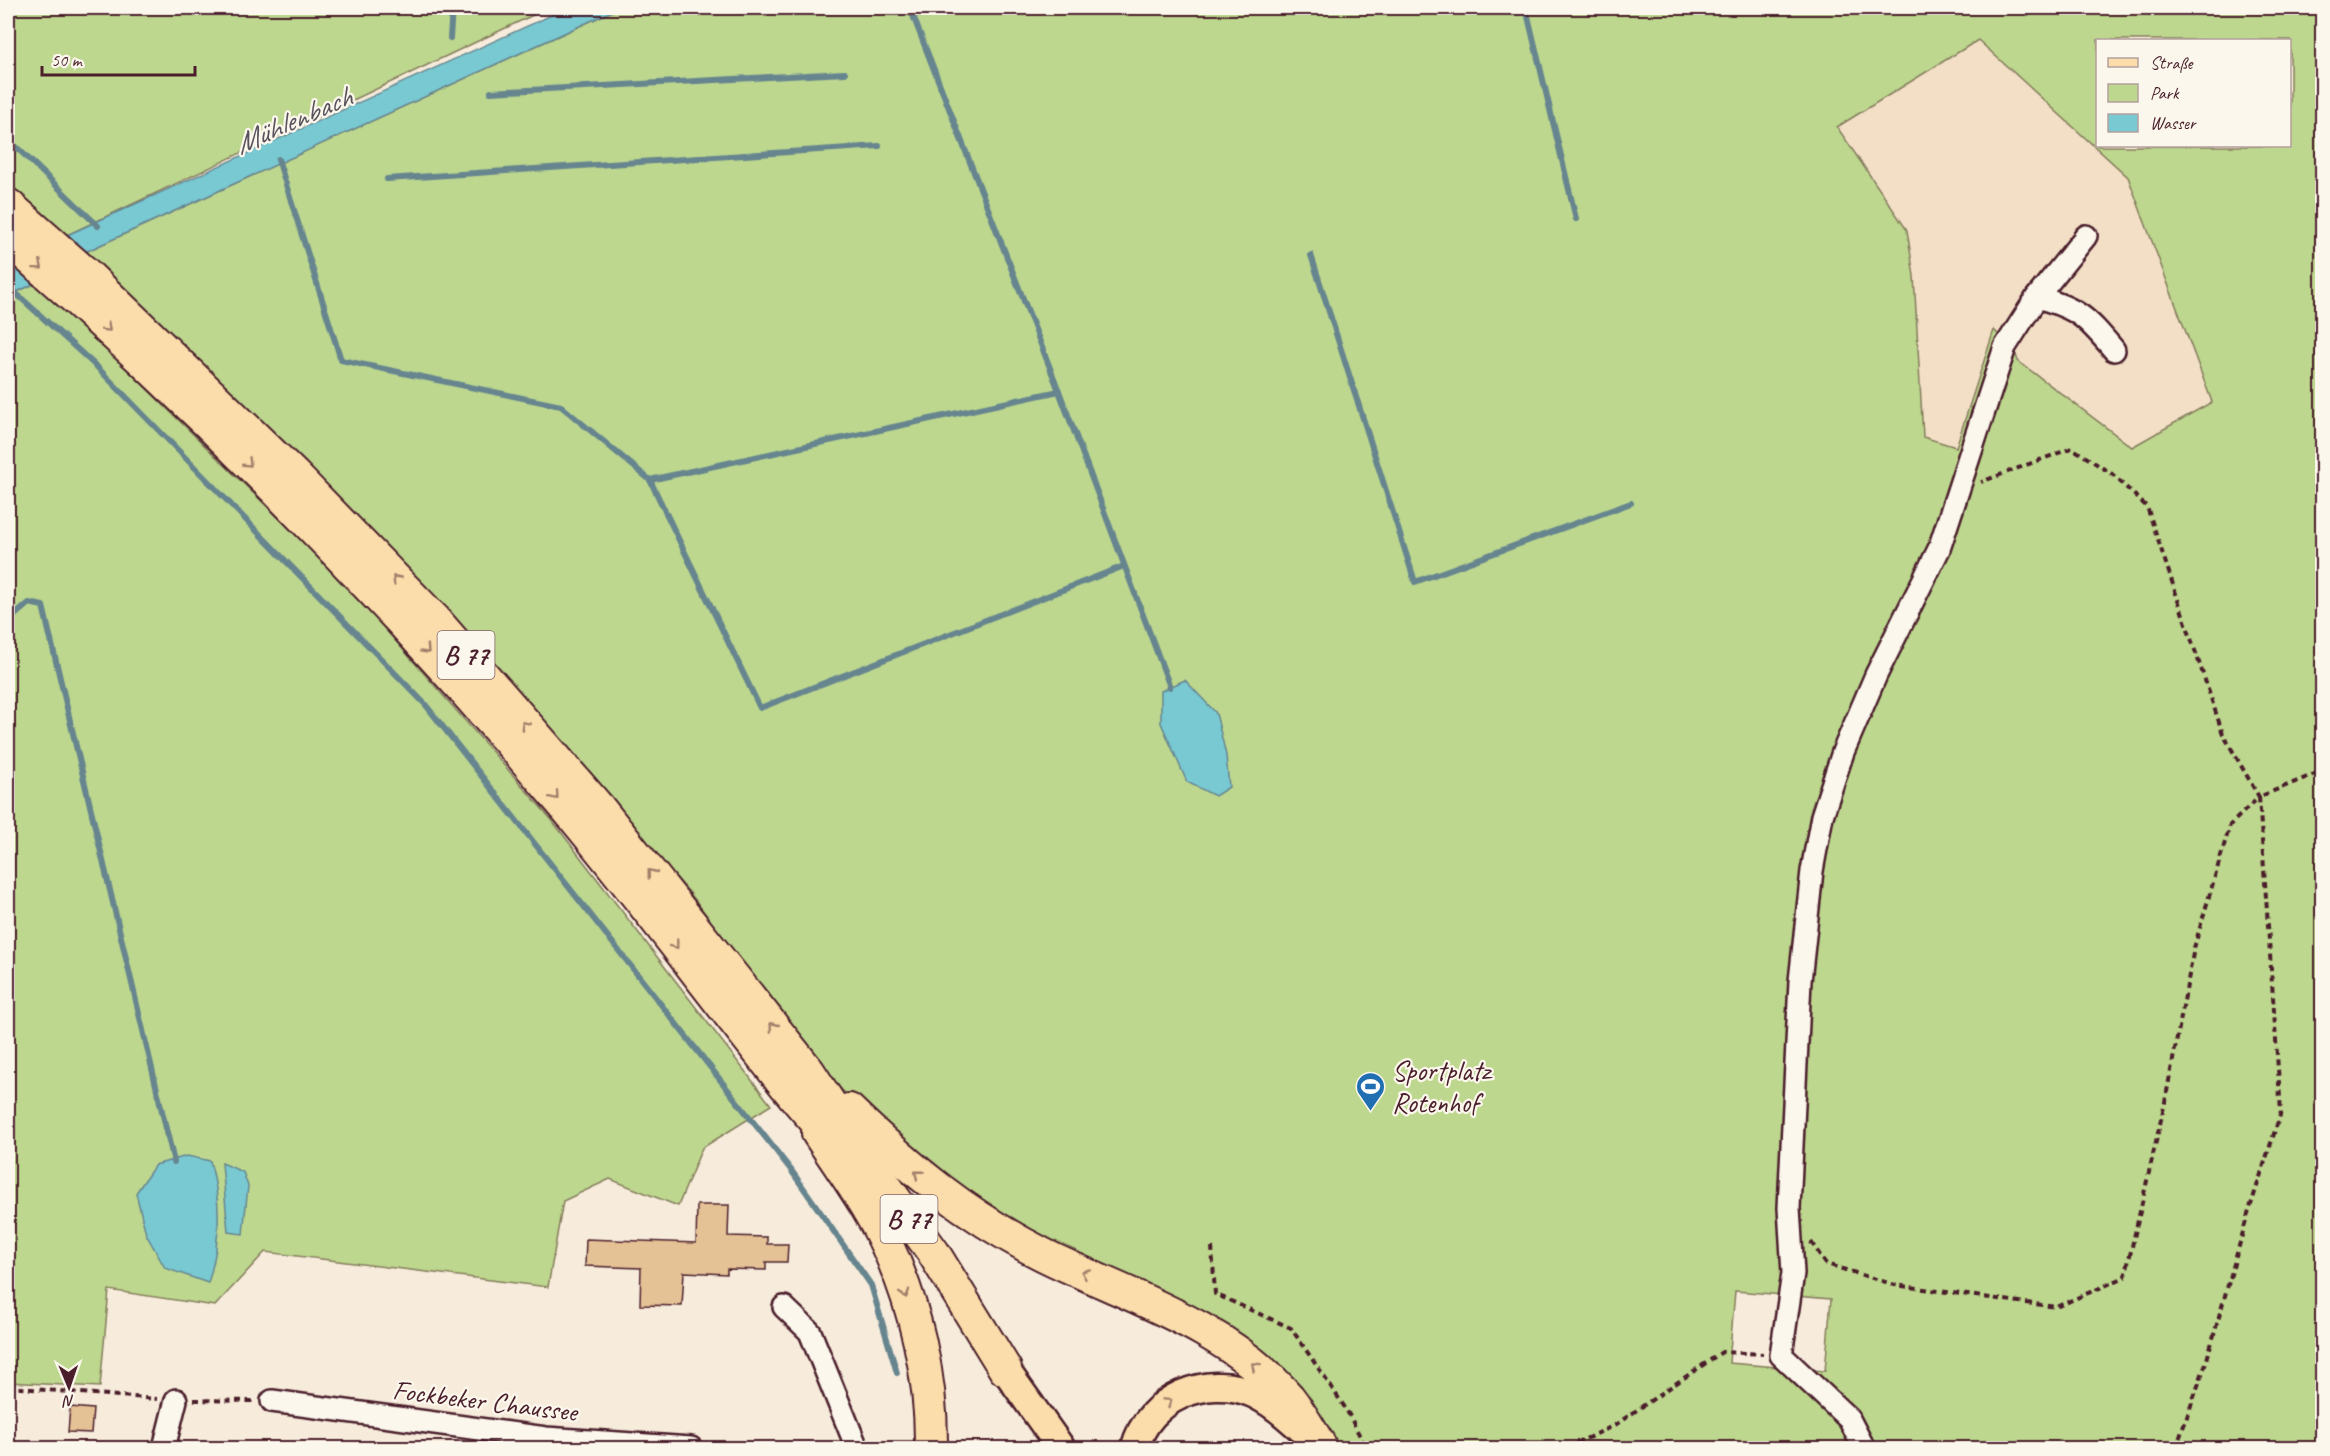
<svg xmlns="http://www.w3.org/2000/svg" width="2330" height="1456" font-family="Caveat,sans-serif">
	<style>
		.built { fill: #f2dfc6 }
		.green { fill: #bdd78e; stroke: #847b5c; stroke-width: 1.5; fill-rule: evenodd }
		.water { fill: #79c9d2; stroke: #66858f; stroke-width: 1.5 }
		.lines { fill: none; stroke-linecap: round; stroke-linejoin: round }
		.stream { stroke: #66858f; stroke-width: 6 }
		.building { fill: #e5c196; stroke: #4a1f2b; stroke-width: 1.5 }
		.minor-casing { stroke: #4a1f2b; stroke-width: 26 }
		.major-casing { stroke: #4a1f2b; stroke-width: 32 }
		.highway-casing { stroke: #4a1f2b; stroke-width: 36 }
		.path { stroke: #4a1f2b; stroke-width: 4; stroke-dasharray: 6 4.5; stroke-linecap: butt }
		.minor { stroke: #fbf7ec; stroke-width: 21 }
		.major { stroke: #fbddab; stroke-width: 27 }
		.highway { stroke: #fbddab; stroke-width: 32 }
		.oneway { stroke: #a27e6b }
		.labels { text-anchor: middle; stroke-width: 4.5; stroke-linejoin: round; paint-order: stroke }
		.shield { fill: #fbf7ec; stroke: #7f6065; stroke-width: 1.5 }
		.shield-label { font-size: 27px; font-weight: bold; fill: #4a1f2b }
		.poi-label { font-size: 28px; fill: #4a1f2b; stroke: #fbf7ec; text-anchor: start }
		.street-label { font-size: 28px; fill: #4a1f2b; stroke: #fbf7ec }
		.water-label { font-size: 30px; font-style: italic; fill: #58525d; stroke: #fbf7ec }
	</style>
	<rect width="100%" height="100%" fill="#f7ecdb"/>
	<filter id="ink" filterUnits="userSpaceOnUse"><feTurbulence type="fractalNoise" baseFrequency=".0167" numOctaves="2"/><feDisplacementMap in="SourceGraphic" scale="12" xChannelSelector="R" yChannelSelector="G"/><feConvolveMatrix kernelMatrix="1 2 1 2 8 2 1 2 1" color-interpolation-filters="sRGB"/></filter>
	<g filter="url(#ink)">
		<!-- built -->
		<polygon class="built" points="1978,40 2128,177 2212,402 2132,447 2018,361 2015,352 1956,448 1923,437 1914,276 1837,127"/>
		<!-- green -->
		<g class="green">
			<polygon points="8,8 548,8 67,235 8,183"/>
			<path d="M619 8H2322V1448H1336L1302 1403 1019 1232 914 1158 823 1072 690 893 425 596 85 252ZM1978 40 2128 177 2212 402 2132 447 2018 361 2015 352 1994 330 1956 447 1923 437 1914 276 1907 230 1837 127ZM2098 40H2290V146H2098ZM1735 1291 1831 1299 1825 1371 1729 1363Z"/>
			<polygon points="38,282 345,583 551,819 771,1105 702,1148 678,1206 610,1179 563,1201 548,1287 265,1252 215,1306 109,1290 100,1387 8,1382 8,296"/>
		</g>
		<!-- water -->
		<g class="water">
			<polygon points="567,8 619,8 85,252 67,235"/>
			<polygon points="8,261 38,282 8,296"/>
			<polygon points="1185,680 1216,713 1226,755 1229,787 1215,796 1187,782 1161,723 1161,691"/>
			<path d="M187 1156 210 1161C222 1203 221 1242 208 1283L165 1268 146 1234 136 1193 155 1165Z"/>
			<polygon points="222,1163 243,1172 248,1186 243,1234 228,1232"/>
		</g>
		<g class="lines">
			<!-- stream -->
			<g class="stream">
				<polyline points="910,8 1059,391 1170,687"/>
				<polyline points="1526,8 1576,219"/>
				<polyline points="450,38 452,8"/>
				<polyline points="491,92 845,73"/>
				<polyline points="8,139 98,226"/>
				<polyline points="278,159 341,360 561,406 650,480 760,708 1124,566"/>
				<polyline points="387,179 879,146"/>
				<polyline points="1311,255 1415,582 1631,503"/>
				<polyline points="8,286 98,368 425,704 791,1170 871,1285 897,1373"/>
				<polyline points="650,480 1059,391"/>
				<polyline points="8,621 29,603 43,606 174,1162"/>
			</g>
		</g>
		<!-- building -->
		<g class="building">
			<polygon points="697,1205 729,1205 728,1236 767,1237 767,1244 788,1244 787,1262 766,1262 766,1270 727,1269 727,1274 684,1272 682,1306 640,1305 641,1268 585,1266 586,1239 696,1243"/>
			<polygon points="70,1407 93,1409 91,1433 68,1432"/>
		</g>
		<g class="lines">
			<defs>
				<g id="minor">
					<polyline points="2037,297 2086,236"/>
					<polyline points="784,1307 810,1332 857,1448"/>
					<polyline points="272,1401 546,1438 691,1448"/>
					<polyline points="164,1448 176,1400"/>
					<path d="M1864 1448 1849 1419 1781 1355 1793 1273 1789 1208 1800 981 1812 871 1822 816 1843 752 1876 675 1939 549 2005 347 2037 297C2079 309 2086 317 2114 350"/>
				</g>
				<g id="major">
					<polyline points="1005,1369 1061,1448"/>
					<path d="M1135 1448C1148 1398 1206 1374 1252 1393 1272 1402 1288 1417 1304 1431"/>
				</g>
				<g id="highway">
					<polyline points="8,205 85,273 295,476 435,620 598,807 809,1072 867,1161 933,1252 1005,1369"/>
					<path d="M8 239C208 413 396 606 567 809 644 901 715 998 790 1091 806 1111 823 1128 839 1147"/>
					<path d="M849 1110C910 1169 967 1216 1044 1255 1129 1297 1224 1324 1289 1398 1300 1412 1309 1429 1319 1444"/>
					<path d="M818 1133C841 1168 866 1202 884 1239 915 1303 932 1377 931 1448"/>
				</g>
			</defs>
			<!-- minor casing -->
			<use href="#minor" class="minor-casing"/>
			<!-- major casing -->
			<use href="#major" class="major-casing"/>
			<!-- highway casing -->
			<use href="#highway" class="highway-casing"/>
			<!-- path -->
			<g class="path">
				<polyline points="1811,1242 1826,1264 1895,1285 2056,1307 2125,1277 2165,1102 2194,948 2230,825 2259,797 2223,734 2147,507 2112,474 2072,448 1981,482"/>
				<polyline points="1212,1247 1215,1294 1291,1328 1346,1409 1366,1448"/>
				<polyline points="8,1387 157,1399"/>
				<polyline points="194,1400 253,1401"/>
				<polyline points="1567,1448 1615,1425 1722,1352 1763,1354"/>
				<polyline points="2176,1448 2206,1363 2248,1214 2281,1112 2259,797 2322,771"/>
			</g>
			<!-- minor -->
			<use href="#minor" class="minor"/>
			<!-- major -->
			<use href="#major" class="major"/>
			<!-- highway -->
			<use href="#highway" class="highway"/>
		</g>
		<!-- one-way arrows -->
		<defs><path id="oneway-chevron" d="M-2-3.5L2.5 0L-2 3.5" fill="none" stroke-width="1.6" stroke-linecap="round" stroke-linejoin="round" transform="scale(1.5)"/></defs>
		<g class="oneway">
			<use href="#oneway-chevron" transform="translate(39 266) rotate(40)"/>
			<use href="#oneway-chevron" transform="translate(107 328) rotate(44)"/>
			<use href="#oneway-chevron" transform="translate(248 463) rotate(44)"/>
			<use href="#oneway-chevron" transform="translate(396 579) rotate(-134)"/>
			<use href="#oneway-chevron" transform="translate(426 650) rotate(47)"/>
			<use href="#oneway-chevron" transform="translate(525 725) rotate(-131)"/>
			<use href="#oneway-chevron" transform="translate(555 796) rotate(49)"/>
			<use href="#oneway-chevron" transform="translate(651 873) rotate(-129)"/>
			<use href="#oneway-chevron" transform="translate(675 945) rotate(52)"/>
			<use href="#oneway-chevron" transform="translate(773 1026) rotate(-129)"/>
			<use href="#oneway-chevron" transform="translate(918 1174) rotate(-141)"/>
			<use href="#oneway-chevron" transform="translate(1085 1273) rotate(-156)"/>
			<use href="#oneway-chevron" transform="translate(905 1294) rotate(73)"/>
			<use href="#oneway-chevron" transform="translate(1255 1366) rotate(-138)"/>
			<use href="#oneway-chevron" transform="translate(1168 1402) rotate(-34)"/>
		</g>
	</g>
	<!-- icons -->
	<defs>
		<symbol id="stadium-pin" viewBox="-11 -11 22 30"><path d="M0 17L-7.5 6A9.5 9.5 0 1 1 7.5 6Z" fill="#1f6fb2" stroke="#fbf7ec"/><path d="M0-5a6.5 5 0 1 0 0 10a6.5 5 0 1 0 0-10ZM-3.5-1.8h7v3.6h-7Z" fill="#fff"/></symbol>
	</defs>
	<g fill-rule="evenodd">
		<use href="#stadium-pin" x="1354" y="1070" width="33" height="45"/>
	</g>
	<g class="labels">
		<!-- shield labels -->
		<g class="shield">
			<rect x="437.5" y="631" width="57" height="48" rx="4.5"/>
			<rect x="880.5" y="1195" width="57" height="48" rx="4.5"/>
		</g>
		<g class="shield-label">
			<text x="466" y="664">B 77</text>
			<text x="909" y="1228">B 77</text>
		</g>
		<!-- poi labels -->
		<g class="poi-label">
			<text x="1392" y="1080">Sportplatz<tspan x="1392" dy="32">Rotenhof</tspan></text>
		</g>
		<!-- street labels -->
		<g class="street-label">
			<text transform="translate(485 1400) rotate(7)" y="10">Fockbeker Chaussee</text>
		</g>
		<!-- water labels -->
		<g class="water-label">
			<text transform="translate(293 120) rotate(-24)" y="10">Mühlenbach</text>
		</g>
	</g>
	<!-- margin -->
	<rect width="2330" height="1456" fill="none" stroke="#fbf7ec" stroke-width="30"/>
	<rect x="15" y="15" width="2300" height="1426" fill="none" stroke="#4a1f2b" stroke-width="2" filter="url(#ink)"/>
	<!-- legend -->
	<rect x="2096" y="39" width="195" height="108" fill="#fbf7ec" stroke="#b4a19f" stroke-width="1.5"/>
	<rect x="2108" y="58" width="30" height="9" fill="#fbddab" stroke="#b4a19f" stroke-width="1.5"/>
	<text x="2150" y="69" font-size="18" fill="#4a1f2b">Straße</text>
	<rect x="2108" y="84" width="30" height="18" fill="#bdd78e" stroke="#b4a19f" stroke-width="1.5"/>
	<text x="2150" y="99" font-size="18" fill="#4a1f2b">Park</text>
	<rect x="2108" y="114" width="30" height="18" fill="#79c9d2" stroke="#b4a19f" stroke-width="1.5"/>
	<text x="2150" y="129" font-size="18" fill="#4a1f2b">Wasser</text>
	<!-- north arrow -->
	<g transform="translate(69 1387) rotate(178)" stroke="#fbf7ec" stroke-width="4.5" paint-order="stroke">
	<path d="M0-4.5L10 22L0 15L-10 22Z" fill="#4a1f2b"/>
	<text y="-9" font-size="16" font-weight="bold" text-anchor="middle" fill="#4a1f2b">N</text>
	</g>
	<!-- scale -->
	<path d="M42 66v9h153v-9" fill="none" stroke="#4a1f2b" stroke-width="3"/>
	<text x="51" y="66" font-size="18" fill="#4a1f2b" stroke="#fbf7ec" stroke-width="4.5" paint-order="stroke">50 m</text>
</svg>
